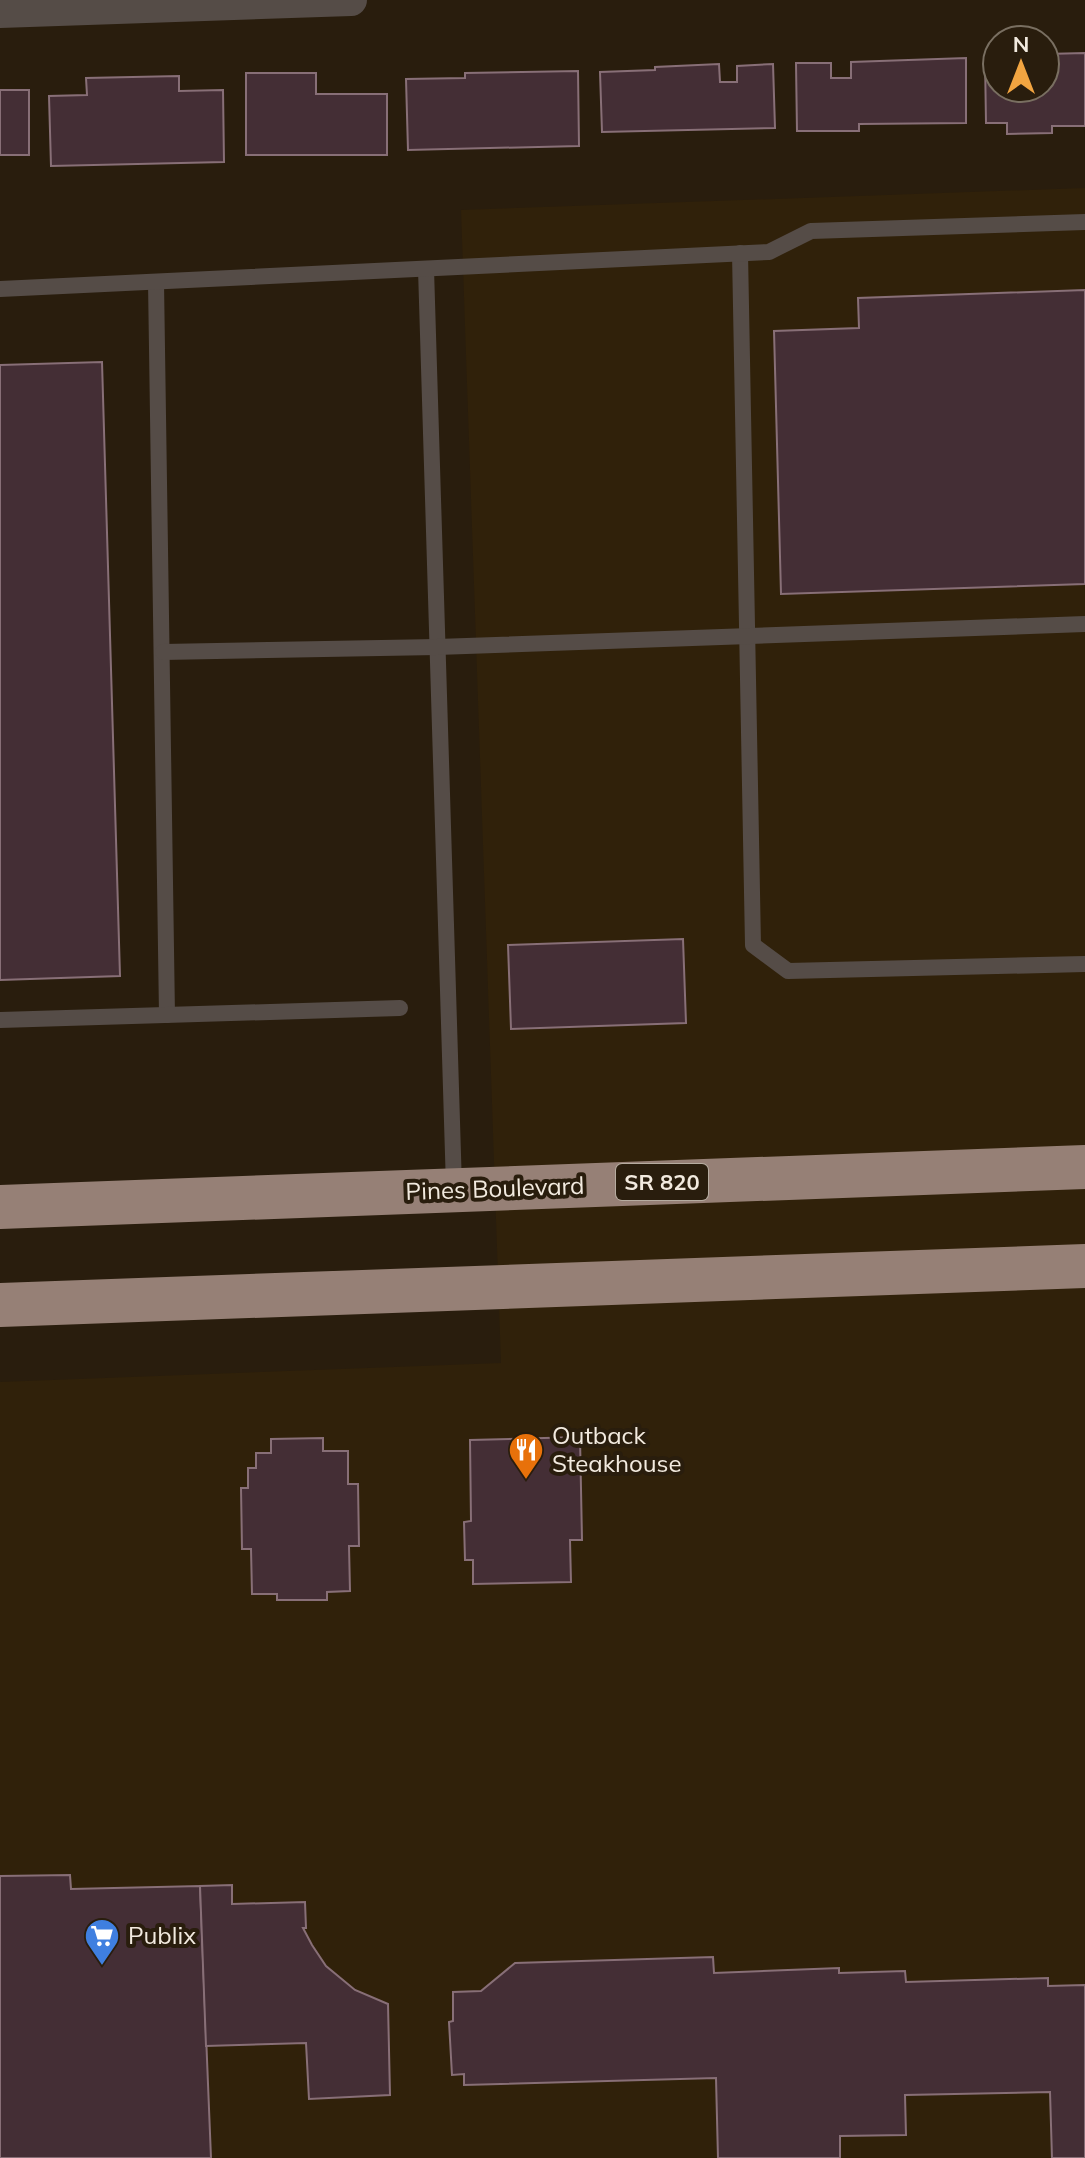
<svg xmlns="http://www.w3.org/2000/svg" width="1085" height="2158" font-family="Mulish,sans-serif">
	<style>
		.built { fill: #30210a }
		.building { fill: #442e35; stroke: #886f77; stroke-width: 2 }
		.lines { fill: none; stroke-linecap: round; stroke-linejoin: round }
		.service { stroke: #554c47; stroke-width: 16 }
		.minor { stroke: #554c47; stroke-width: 32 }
		.trunk { stroke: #968076; stroke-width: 44 }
		.labels { text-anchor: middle; stroke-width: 8; stroke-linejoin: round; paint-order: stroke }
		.shield { fill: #291d0d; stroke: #b6aca0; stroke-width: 2 }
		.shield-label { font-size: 22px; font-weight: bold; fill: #f2eadf }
		.street-label { font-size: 24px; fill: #f2eadf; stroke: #291d0d }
		.poi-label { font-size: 24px; fill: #f2eadf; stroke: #291d0d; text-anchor: start }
	</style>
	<rect width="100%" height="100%" fill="#291d0d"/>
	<!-- built -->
	<polygon class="built" points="1085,188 1085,2158 0,2158 0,1382 501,1363 461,210"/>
	<!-- building -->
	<g class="building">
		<polygon points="1085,53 1085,126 1052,126 1052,133 1007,134 1007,123 986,123 985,60 997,59 997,88 1045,88 1046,54"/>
		<polygon points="966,58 966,123 859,124 859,131 797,131 796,63 831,63 831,78 851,78 851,62"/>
		<polygon points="719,64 720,82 737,82 737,66 773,64 775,128 602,132 600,72 655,70 655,67"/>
		<polygon points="578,71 579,146 408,150 406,79 465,78 465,73"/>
		<polygon points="246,73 316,73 316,94 387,94 387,155 246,155"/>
		<polygon points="179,76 179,91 223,90 224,162 51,166 49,96 87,95 86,78"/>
		<rect x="0" y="90" width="29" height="65"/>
		<polygon points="1085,290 1085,584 781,594 774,331 859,328 858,298"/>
		<polygon points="102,362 120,976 0,980 0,365"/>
		<polygon points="683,939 686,1023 511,1029 508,945"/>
		<polygon points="580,1437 582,1540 570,1540 571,1582 473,1584 473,1560 465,1560 464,1522 471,1521 470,1440"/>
		<polygon points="323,1438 323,1451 348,1451 348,1484 358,1484 359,1546 349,1546 350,1591 327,1592 327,1600 277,1600 277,1594 252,1594 251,1549 242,1549 241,1488 248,1488 248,1468 256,1468 256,1453 271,1453 271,1439"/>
		<polygon points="70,1875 71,1889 200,1886 211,2158 0,2158 0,1876"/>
		<polygon points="232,1885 232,1904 305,1902 306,1928 303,1928 312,1945 326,1966 355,1990 388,2004 390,2095 309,2099 306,2043 206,2046 200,1886"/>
		<polygon points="713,1957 714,1973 839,1968 839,1973 905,1971 906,1982 1048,1978 1048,1986 1085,1985 1085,2158 1052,2158 1050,2092 905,2095 906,2135 840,2136 840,2158 718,2158 716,2078 464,2085 464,2074 452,2075 449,2022 453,2021 453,1992 481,1991 515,1963"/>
	</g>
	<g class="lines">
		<!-- service -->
		<g class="service">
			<polyline points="740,253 753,945 788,971 1085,964"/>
			<polyline points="426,269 454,1187"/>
			<polyline points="156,282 167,1015"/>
			<polyline points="0,289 769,252 811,231 1085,222"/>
			<polyline points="163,652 437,647 1085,624"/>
			<polyline points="0,1020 400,1008"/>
		</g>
		<!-- minor -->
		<polyline class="minor" points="0,12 351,0"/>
		<!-- trunk -->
		<g class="trunk">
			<polyline points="0,1207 1085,1167"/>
			<polyline points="0,1305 1085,1266"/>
		</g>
	</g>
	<!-- icons -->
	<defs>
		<symbol id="restaurant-pin" viewBox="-11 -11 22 30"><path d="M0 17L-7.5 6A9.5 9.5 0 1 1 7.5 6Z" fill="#e8710a" stroke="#291d0d"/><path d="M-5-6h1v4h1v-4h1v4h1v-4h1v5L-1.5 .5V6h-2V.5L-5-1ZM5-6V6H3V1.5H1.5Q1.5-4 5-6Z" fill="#fff"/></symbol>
		<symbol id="supermarket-pin" viewBox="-11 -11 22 30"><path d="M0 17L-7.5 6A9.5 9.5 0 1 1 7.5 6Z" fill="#3f7fe0" stroke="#291d0d"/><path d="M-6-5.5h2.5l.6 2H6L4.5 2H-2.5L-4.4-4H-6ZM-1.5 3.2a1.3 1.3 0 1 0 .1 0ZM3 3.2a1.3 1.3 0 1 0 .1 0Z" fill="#fff"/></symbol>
	</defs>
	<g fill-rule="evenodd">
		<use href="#restaurant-pin" x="506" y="1430" width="40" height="54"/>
		<use href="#supermarket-pin" x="82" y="1916" width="40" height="54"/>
	</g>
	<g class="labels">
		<!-- shield labels -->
		<rect class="shield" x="616" y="1164" width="92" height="36" rx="6"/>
		<g class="shield-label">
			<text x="662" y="1190">SR 820</text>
		</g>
		<!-- street labels -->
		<g class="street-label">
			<text transform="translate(495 1189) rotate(-2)" y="8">Pines Boulevard</text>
		</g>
		<!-- poi labels -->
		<g class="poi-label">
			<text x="552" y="1444">Outback<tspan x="552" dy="28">Steakhouse</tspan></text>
			<text x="128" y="1944">Publix</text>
		</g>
	</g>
	<!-- north arrow -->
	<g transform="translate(1021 64)"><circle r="38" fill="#291d0d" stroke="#796f61" stroke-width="2"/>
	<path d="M0-6L14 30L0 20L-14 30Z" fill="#f2a541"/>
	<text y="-12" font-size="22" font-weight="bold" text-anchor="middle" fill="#f2eadf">N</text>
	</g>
</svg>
